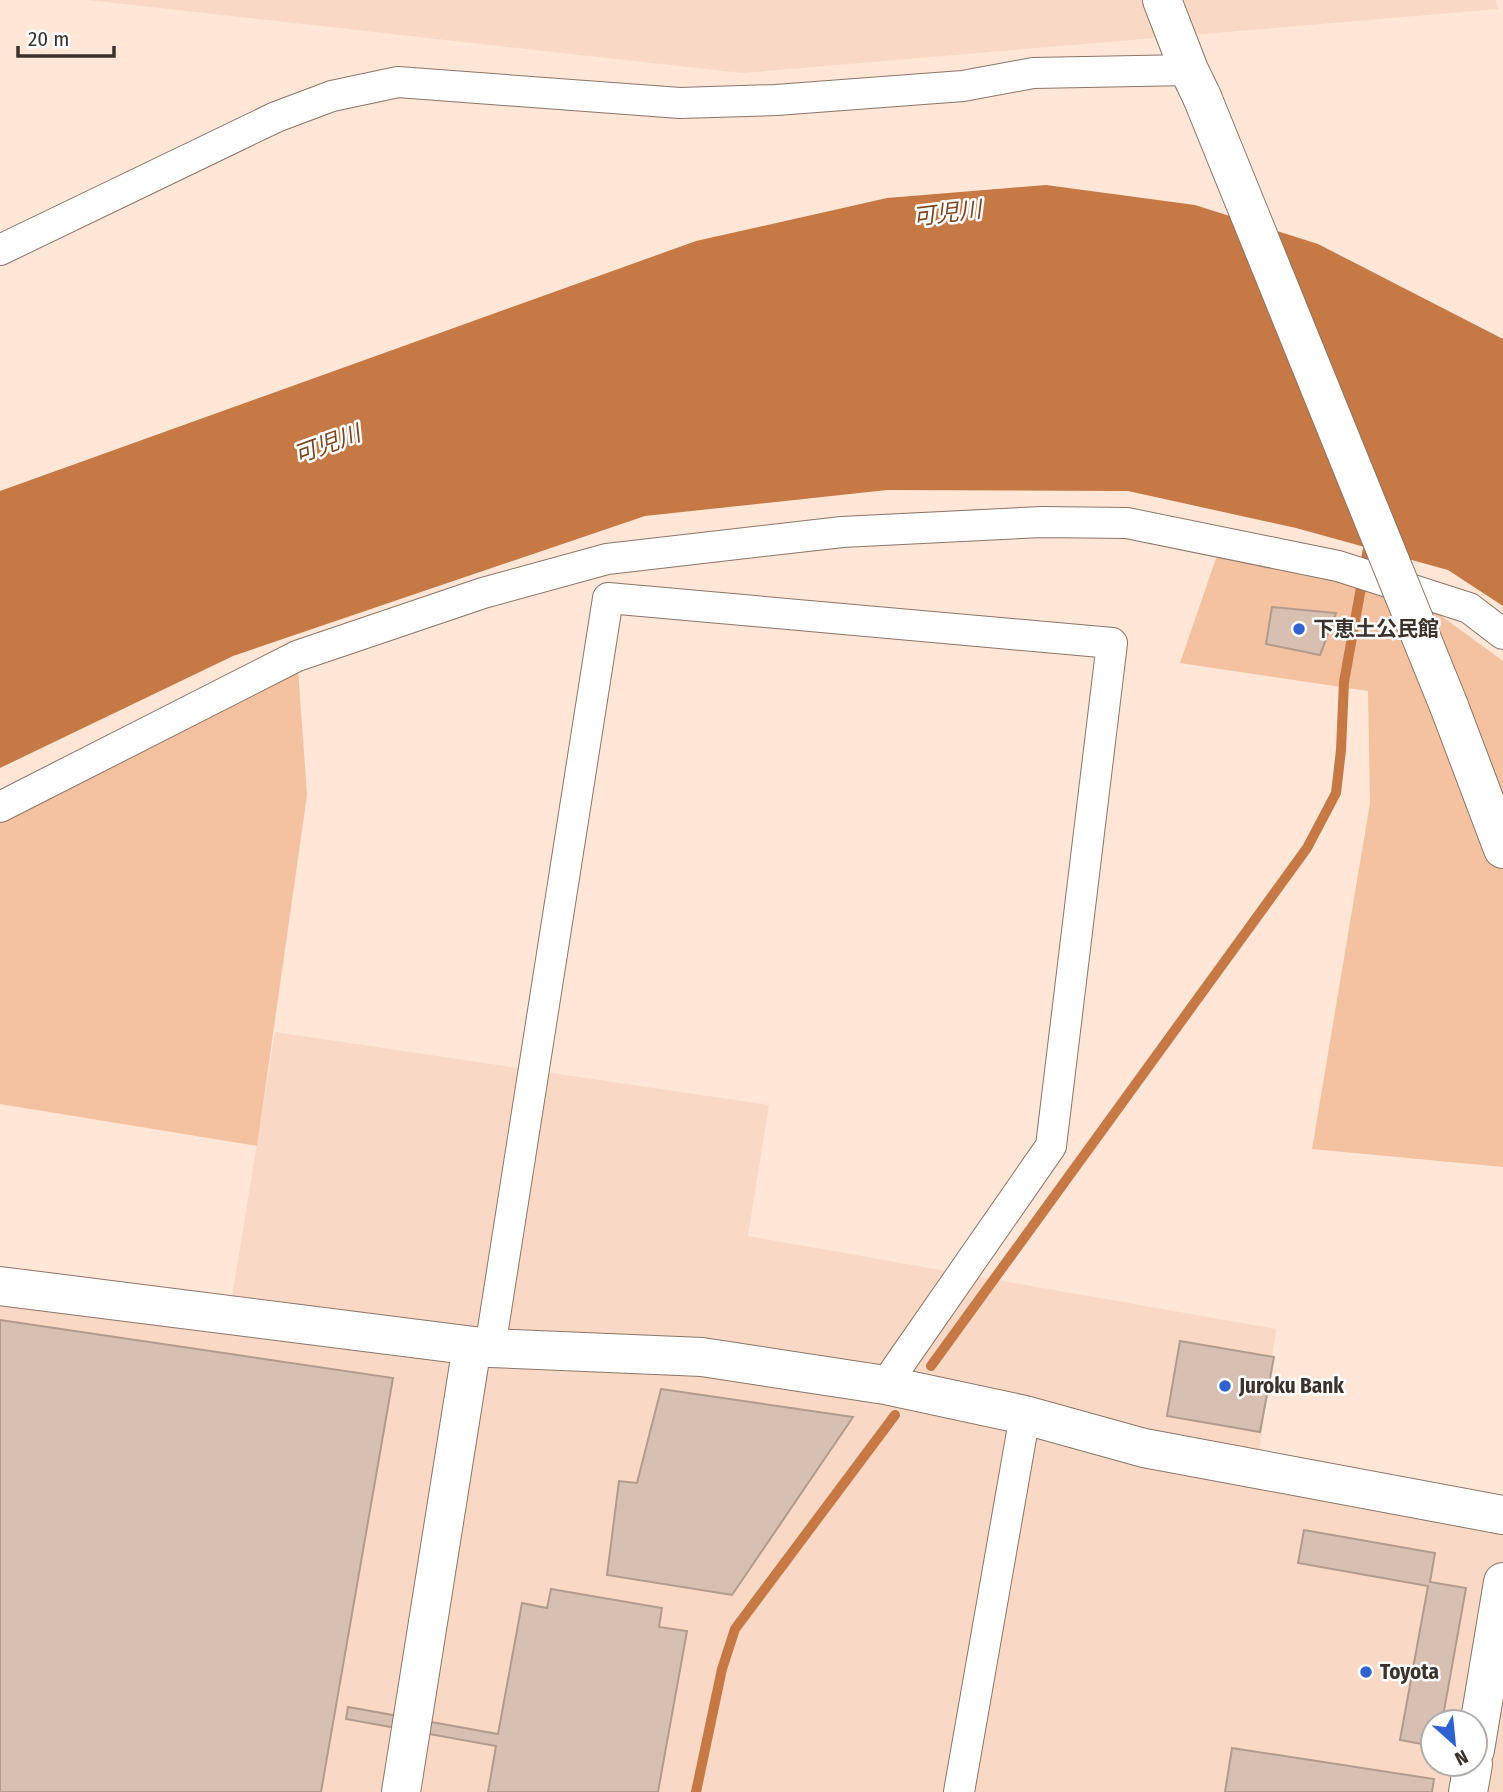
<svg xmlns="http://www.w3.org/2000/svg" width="1503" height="1792" font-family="'Fira Sans Condensed','Noto Sans JP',sans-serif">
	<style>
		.built { fill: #f9d9c6; fill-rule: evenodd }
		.green { fill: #f4c1a1 }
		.water { fill: #c67944 }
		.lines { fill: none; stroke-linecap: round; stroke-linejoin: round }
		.stream { stroke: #c67944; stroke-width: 10 }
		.building { fill: #d7bfb1; stroke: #b29b8d; stroke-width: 2 }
		.street-casing { stroke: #8b7568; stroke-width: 32 }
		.secondary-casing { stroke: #8b7568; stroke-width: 40 }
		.street { stroke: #fff; stroke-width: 30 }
		.secondary { stroke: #fff; stroke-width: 38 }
		.secondary-bridge-casing { stroke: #8b7568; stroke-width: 40; stroke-linecap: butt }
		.secondary-bridge { stroke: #fff; stroke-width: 38 }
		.poi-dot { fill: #2f63d1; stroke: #fff; stroke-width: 2.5 }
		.labels { text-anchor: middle; stroke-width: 5; stroke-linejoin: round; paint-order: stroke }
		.poi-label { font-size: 21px; font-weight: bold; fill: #3c322c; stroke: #fff; text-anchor: start }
		.water-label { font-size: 23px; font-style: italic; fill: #7b4520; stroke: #fff }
	</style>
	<rect width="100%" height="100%" fill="#ffe6d7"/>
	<!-- built -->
	<g class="built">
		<polygon points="87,0 1496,0 1499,9 742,73"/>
		<path d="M275 1032 769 1105 748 1236 1276 1329 1257 1469 1503 1515V1792H0V1286L229 1316ZM1433 1722H1475V1764H1433Z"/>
	</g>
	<!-- green -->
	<g class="green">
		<polygon points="1222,541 1396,583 1503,661 1503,1167 1312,1149 1370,803 1368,691 1180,663"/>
		<polygon points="297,656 307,795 257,1146 0,1104 0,807"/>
	</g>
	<!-- water -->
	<polygon class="water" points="1046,185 1195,205 1318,244 1503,339 1503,606 1448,570 1296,528 1128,491 887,490 645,516 233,656 0,768 0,491 696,241 887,198"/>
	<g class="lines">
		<!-- stream -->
		<g class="stream">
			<polyline points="931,1366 1307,848 1336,793 1341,750 1344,682 1369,543"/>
			<polyline points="696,1792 722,1669 735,1629 895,1415"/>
		</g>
	</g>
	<!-- building -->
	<g class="building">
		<polygon points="1272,607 1336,613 1320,655 1266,644"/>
		<polygon points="0,1320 393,1378 321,1792 0,1792"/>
		<polygon points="1180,1341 1274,1357 1260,1432 1167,1416"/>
		<polygon points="661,1389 853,1417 732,1595 607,1575 619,1481 637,1483"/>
		<polygon points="1304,1530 1435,1553 1430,1582 1466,1588 1442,1722 1433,1722 1433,1746 1400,1740 1428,1586 1298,1563"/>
		<polygon points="551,1589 662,1608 659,1627 687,1631 658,1792 488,1792 496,1746 346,1719 348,1707 498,1734 522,1603 547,1608"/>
		<polygon points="1232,1748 1434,1779 1432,1792 1225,1792"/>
	</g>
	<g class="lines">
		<defs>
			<g id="street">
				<polyline points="0,250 276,117 332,96 398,82 680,103 776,100 963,86 1033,73 1189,70"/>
				<polyline points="0,807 297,656 483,593 607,559 842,532 1042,522 1127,523 1338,566 1469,608 1503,634"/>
				<polyline points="490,1348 608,598 1112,643 1051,1146 885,1385"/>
				<polyline points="959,1792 1025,1415"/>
			</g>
			<g id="secondary">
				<polyline points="1162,0 1189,70 1202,97"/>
				<polyline points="1449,706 1503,849"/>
				<polyline points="0,1286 490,1348 702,1357 885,1385 1025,1415 1144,1448 1503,1515"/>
				<polyline points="1475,1750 1503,1582"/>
				<polyline points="401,1792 472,1346"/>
				<polyline points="1468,1792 1473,1764"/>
			</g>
		</defs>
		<!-- street casing -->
		<use href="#street" class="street-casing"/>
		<!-- secondary casing -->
		<use href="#secondary" class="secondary-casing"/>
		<!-- street -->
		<use href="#street" class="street"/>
		<!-- secondary -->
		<use href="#secondary" class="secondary"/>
		<defs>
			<polyline id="secondary-bridge" points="1202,97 1449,706"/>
		</defs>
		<!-- secondary-bridge casing -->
		<use href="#secondary-bridge" class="secondary-bridge-casing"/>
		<!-- secondary-bridge -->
		<use href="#secondary-bridge" class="secondary-bridge"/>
	</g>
	<!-- markers -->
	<g class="poi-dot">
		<circle cx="1299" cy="629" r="7"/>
		<circle cx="1225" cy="1386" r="7"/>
		<circle cx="1366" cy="1672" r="7"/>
	</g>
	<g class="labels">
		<!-- poi labels -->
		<g class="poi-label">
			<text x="1313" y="636">下恵土公民館</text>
			<text x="1239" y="1393">Juroku Bank</text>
			<text x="1380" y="1679">Toyota</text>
		</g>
		<!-- water labels -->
		<g class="water-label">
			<text transform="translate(947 213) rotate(-7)" y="8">可児川</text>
			<text transform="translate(327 444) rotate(-20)" y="8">可児川</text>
		</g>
	</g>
	<!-- north arrow -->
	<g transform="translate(1454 1743) rotate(153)"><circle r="33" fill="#ffffff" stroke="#b1adab" stroke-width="2"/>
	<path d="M0-5L12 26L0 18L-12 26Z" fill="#2f63d1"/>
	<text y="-10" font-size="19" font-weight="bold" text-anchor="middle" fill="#3c322c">N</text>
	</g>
	<!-- scale -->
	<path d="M18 46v10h96v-10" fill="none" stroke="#3c322c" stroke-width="3.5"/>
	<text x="28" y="46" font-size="21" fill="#3c322c" stroke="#ffffff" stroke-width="5" paint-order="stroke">20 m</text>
</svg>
